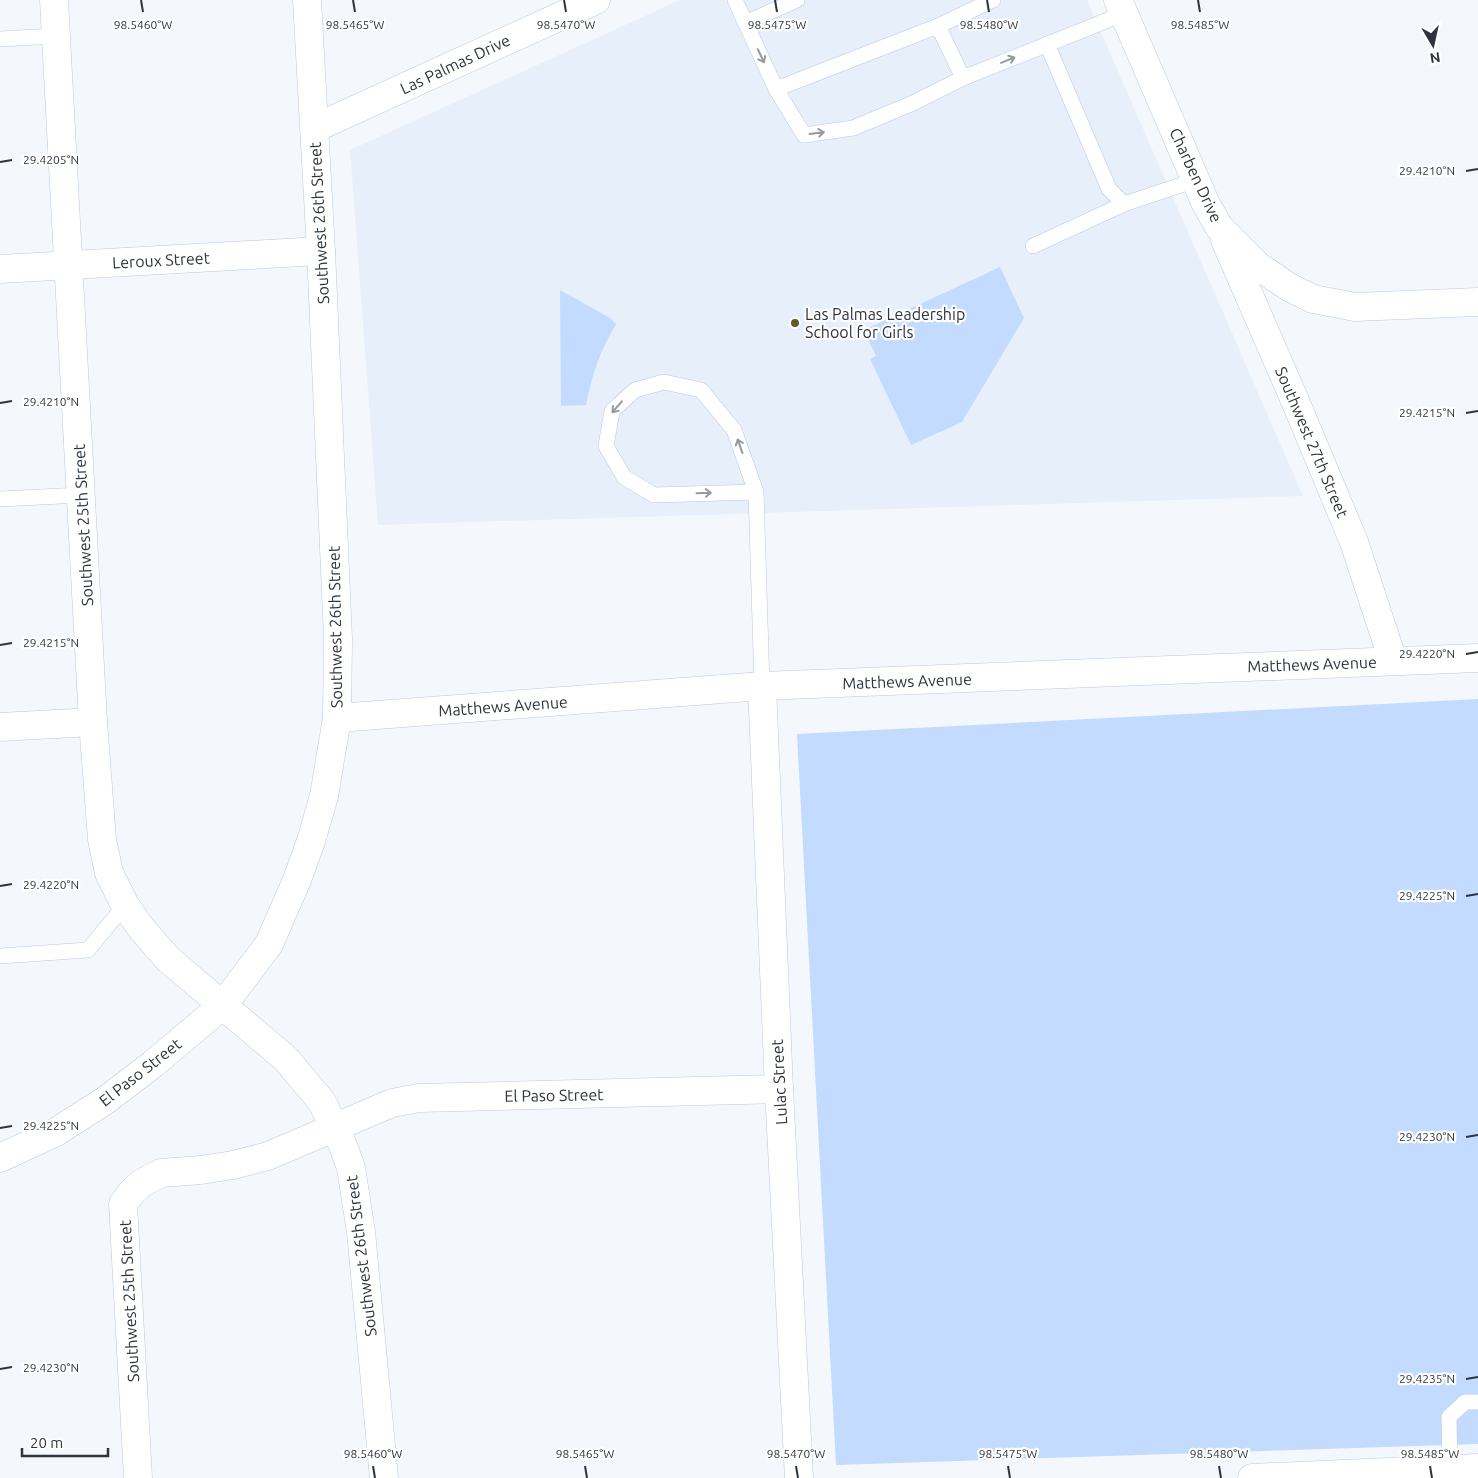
<svg xmlns="http://www.w3.org/2000/svg" width="1478" height="1478" font-family="Ubuntu,sans-serif">
	<style>
		.built { fill: #e7effb }
		.green { fill: #c3dbfe }
		.lines { fill: none; stroke-linecap: round; stroke-linejoin: round }
		.lane-casing { stroke: #b9c8e0; stroke-width: 16 }
		.street-casing { stroke: #b9c8e0; stroke-width: 29 }
		.secondary-casing { stroke: #b9c8e0; stroke-width: 29 }
		.lane { stroke: #fff; stroke-width: 15 }
		.street { stroke: #fff; stroke-width: 28 }
		.secondary { stroke: #fff; stroke-width: 28 }
		.oneway { stroke: #969a9e }
		.ticks { fill: none; stroke: #2e343d; stroke-width: 2 }
		.poi-dot { fill: #5f5e2b; stroke: #fff; stroke-width: 2 }
		.labels { text-anchor: middle; stroke-width: 4.5; stroke-linejoin: round; paint-order: stroke }
		.street-label { font-size: 16px; fill: #2e343d; stroke: #fff }
		.poi-label { font-size: 16px; fill: #2e343d; stroke: #fff; text-anchor: start }
		.ticks-label { font-size: 12px; text-anchor: middle; fill: #2e343d; stroke: #fff; stroke-width: 4.5; stroke-linejoin: round; paint-order: stroke }
	</style>
	<rect width="100%" height="100%" fill="#f4f8fd"/>
	<!-- built -->
	<polygon class="built" points="680,0 1087,0 1303,496 378,525 350,150"/>
	<!-- green -->
	<g class="green">
		<polygon points="1000,267 1024,318 962,422 911,445 870,359 876,356 864,330"/>
		<path d="M560 290 610 318 616 324C600 351 592 374 586 405L561 406Z"/>
		<polygon points="1478,699 1478,1444 836,1465 797,734"/>
	</g>
	<g class="lines">
		<defs>
			<g id="lane">
				<polyline points="735,0 776,89 804,135 853,128 913,103 963,78 1123,14"/>
				<polyline points="745,23 797,0"/>
				<polyline points="938,26 993,0"/>
				<polyline points="0,39 56,36"/>
				<polyline points="1047,44 1109,189 1124,204 1196,180"/>
				<polyline points="776,89 938,26 963,78"/>
				<polyline points="1033,246 1124,204"/>
				<polyline points="756,492 654,495 624,477 606,446 612,411 635,390 664,382 701,390 734,430 756,492 762,686"/>
				<polyline points="0,499 81,495"/>
				<polyline points="0,956 88,950 125,905"/>
				<polyline points="1450,1469 1449,1417 1465,1402 1478,1402"/>
			</g>
			<g id="street">
				<polyline points="54,0 93,722 102,839 109,873 125,905 141,928 168,959 286,1059 322,1102 342,1143 351,1168 361,1232 384,1478"/>
				<polyline points="1118,0 1205,202 1219,227 1258,266 1289,287 1313,299 1355,307 1478,302"/>
				<polyline points="315,128 596,0"/>
				<polyline points="1225,240 1296,403 1354,542 1393,661"/>
				<polyline points="0,269 321,251"/>
				<polyline points="762,686 779,1089 799,1478"/>
				<polyline points="337,718 762,686 1478,658"/>
				<polyline points="0,727 93,722"/>
				<polyline points="138,1478 123,1204 132,1192 142,1183 161,1173 201,1170 233,1165 268,1156 392,1103 419,1098 779,1089"/>
				<polyline points="1252,1478 1478,1468"/>
			</g>
			<polyline id="secondary" points="0,1158 56,1132 106,1100 153,1064 223,1005 269,944 297,880 311,841 324,796 337,718 338,639 321,251 307,0"/>
		</defs>
		<!-- lane casing -->
		<use href="#lane" class="lane-casing"/>
		<!-- street casing -->
		<use href="#street" class="street-casing"/>
		<!-- secondary casing -->
		<use href="#secondary" class="secondary-casing"/>
		<!-- lane -->
		<use href="#lane" class="lane"/>
		<!-- street -->
		<use href="#street" class="street"/>
		<!-- secondary -->
		<use href="#secondary" class="secondary"/>
	</g>
	<!-- one-way arrows -->
	<defs><path id="oneway-shaft" d="M-6 0H5M1.5-3L5.5 0L1.5 3" fill="none" stroke-width="1.6" stroke-linecap="round" stroke-linejoin="round" transform="scale(1.25)"/></defs>
	<g class="oneway">
		<use href="#oneway-shaft" transform="translate(761 56) rotate(65)"/>
		<use href="#oneway-shaft" transform="translate(1008 60) rotate(-22)"/>
		<use href="#oneway-shaft" transform="translate(817 133) rotate(-7)"/>
		<use href="#oneway-shaft" transform="translate(617 407) rotate(131)"/>
		<use href="#oneway-shaft" transform="translate(740 446) rotate(-109)"/>
		<use href="#oneway-shaft" transform="translate(704 493) rotate(-2)"/>
	</g>
	<!-- ticks -->
	<path class="ticks" d="M141 0 143 12M353 0 355 12M564 0 566 12M775 0 777 12M987 0 989 12M1198 0 1200 12M0 162 12 160M1466 171 1478 169M0 403 12 401M1466 413 1478 411M0 645 12 643M1466 654 1478 652M0 886 12 884M1466 896 1478 894M0 1128 12 1126M1466 1137 1478 1135M0 1369 12 1367M1466 1379 1478 1377M373 1466 375 1478M585 1466 587 1478M796 1466 798 1478M1008 1466 1010 1478M1219 1466 1221 1478M1430 1466 1432 1478"/>
	<!-- markers -->
	<circle class="poi-dot" cx="795" cy="323" r="5"/>
	<g class="labels">
		<!-- street labels -->
		<g class="street-label">
			<text transform="translate(455 64) rotate(-25)" y="6">Las Palmas Drive</text>
			<text transform="translate(1196 175) rotate(65)" y="6">Charben Drive</text>
			<text transform="translate(319 223) rotate(-93)" y="6">Southwest 26th Street</text>
			<text transform="translate(161 260) rotate(-3)" y="6">Leroux Street</text>
			<text transform="translate(1312 442) rotate(67)" y="6">Southwest 27th Street</text>
			<text transform="translate(83 525) rotate(-93)" y="6">Southwest 25th Street</text>
			<text transform="translate(335 627) rotate(-91)" y="6">Southwest 26th Street</text>
			<text transform="translate(1312 664) rotate(-2)" y="6">Matthews Avenue</text>
			<text transform="translate(907 681) rotate(-2)" y="6">Matthews Avenue</text>
			<text transform="translate(503 706) rotate(-4)" y="6">Matthews Avenue</text>
			<text transform="translate(140 1072) rotate(-38)" y="6">El Paso Street</text>
			<text transform="translate(779 1082) rotate(-93)" y="6">Lulac Street</text>
			<text transform="translate(554 1095) rotate(-1)" y="6">El Paso Street</text>
			<text transform="translate(361 1256) rotate(-97)" y="6">Southwest 26th Street</text>
			<text transform="translate(129 1301) rotate(-93)" y="6">Southwest 25th Street</text>
		</g>
		<!-- poi labels -->
		<g class="poi-label">
			<text x="805" y="320">Las Palmas Leadership<tspan x="805" dy="18">School for Girls</tspan></text>
		</g>
	</g>
	<g class="ticks-label">
		<text x="143" y="29">98.5460°W</text>
		<text x="355" y="29">98.5465°W</text>
		<text x="566" y="29">98.5470°W</text>
		<text x="777" y="29">98.5475°W</text>
		<text x="989" y="29">98.5480°W</text>
		<text x="1200" y="29">98.5485°W</text>
		<text x="51" y="164">29.4205°N</text>
		<text x="1427" y="175">29.4210°N</text>
		<text x="51" y="406">29.4210°N</text>
		<text x="1427" y="417">29.4215°N</text>
		<text x="51" y="647">29.4215°N</text>
		<text x="1427" y="658">29.4220°N</text>
		<text x="51" y="889">29.4220°N</text>
		<text x="1427" y="900">29.4225°N</text>
		<text x="51" y="1130">29.4225°N</text>
		<text x="1427" y="1141">29.4230°N</text>
		<text x="51" y="1372">29.4230°N</text>
		<text x="1427" y="1383">29.4235°N</text>
		<text x="373" y="1458">98.5460°W</text>
		<text x="585" y="1458">98.5465°W</text>
		<text x="796" y="1458">98.5470°W</text>
		<text x="1008" y="1458">98.5475°W</text>
		<text x="1219" y="1458">98.5480°W</text>
		<text x="1430" y="1458">98.5485°W</text>
	</g>
	<!-- north arrow -->
	<g transform="translate(1433 45) rotate(171)" stroke="#ffffff" stroke-width="4" paint-order="stroke">
	<path d="M0-4L9 19L0 12L-9 19Z" fill="#2e343d"/>
	<text y="-8" font-size="14" font-weight="bold" text-anchor="middle" fill="#2e343d">N</text>
	</g>
	<!-- scale -->
	<path d="M22 1448v8h86v-8" fill="none" stroke="#2e343d" stroke-width="2.5"/>
	<text x="30" y="1448" font-size="15" fill="#2e343d" stroke="#ffffff" stroke-width="4" paint-order="stroke">20 m</text>
</svg>
